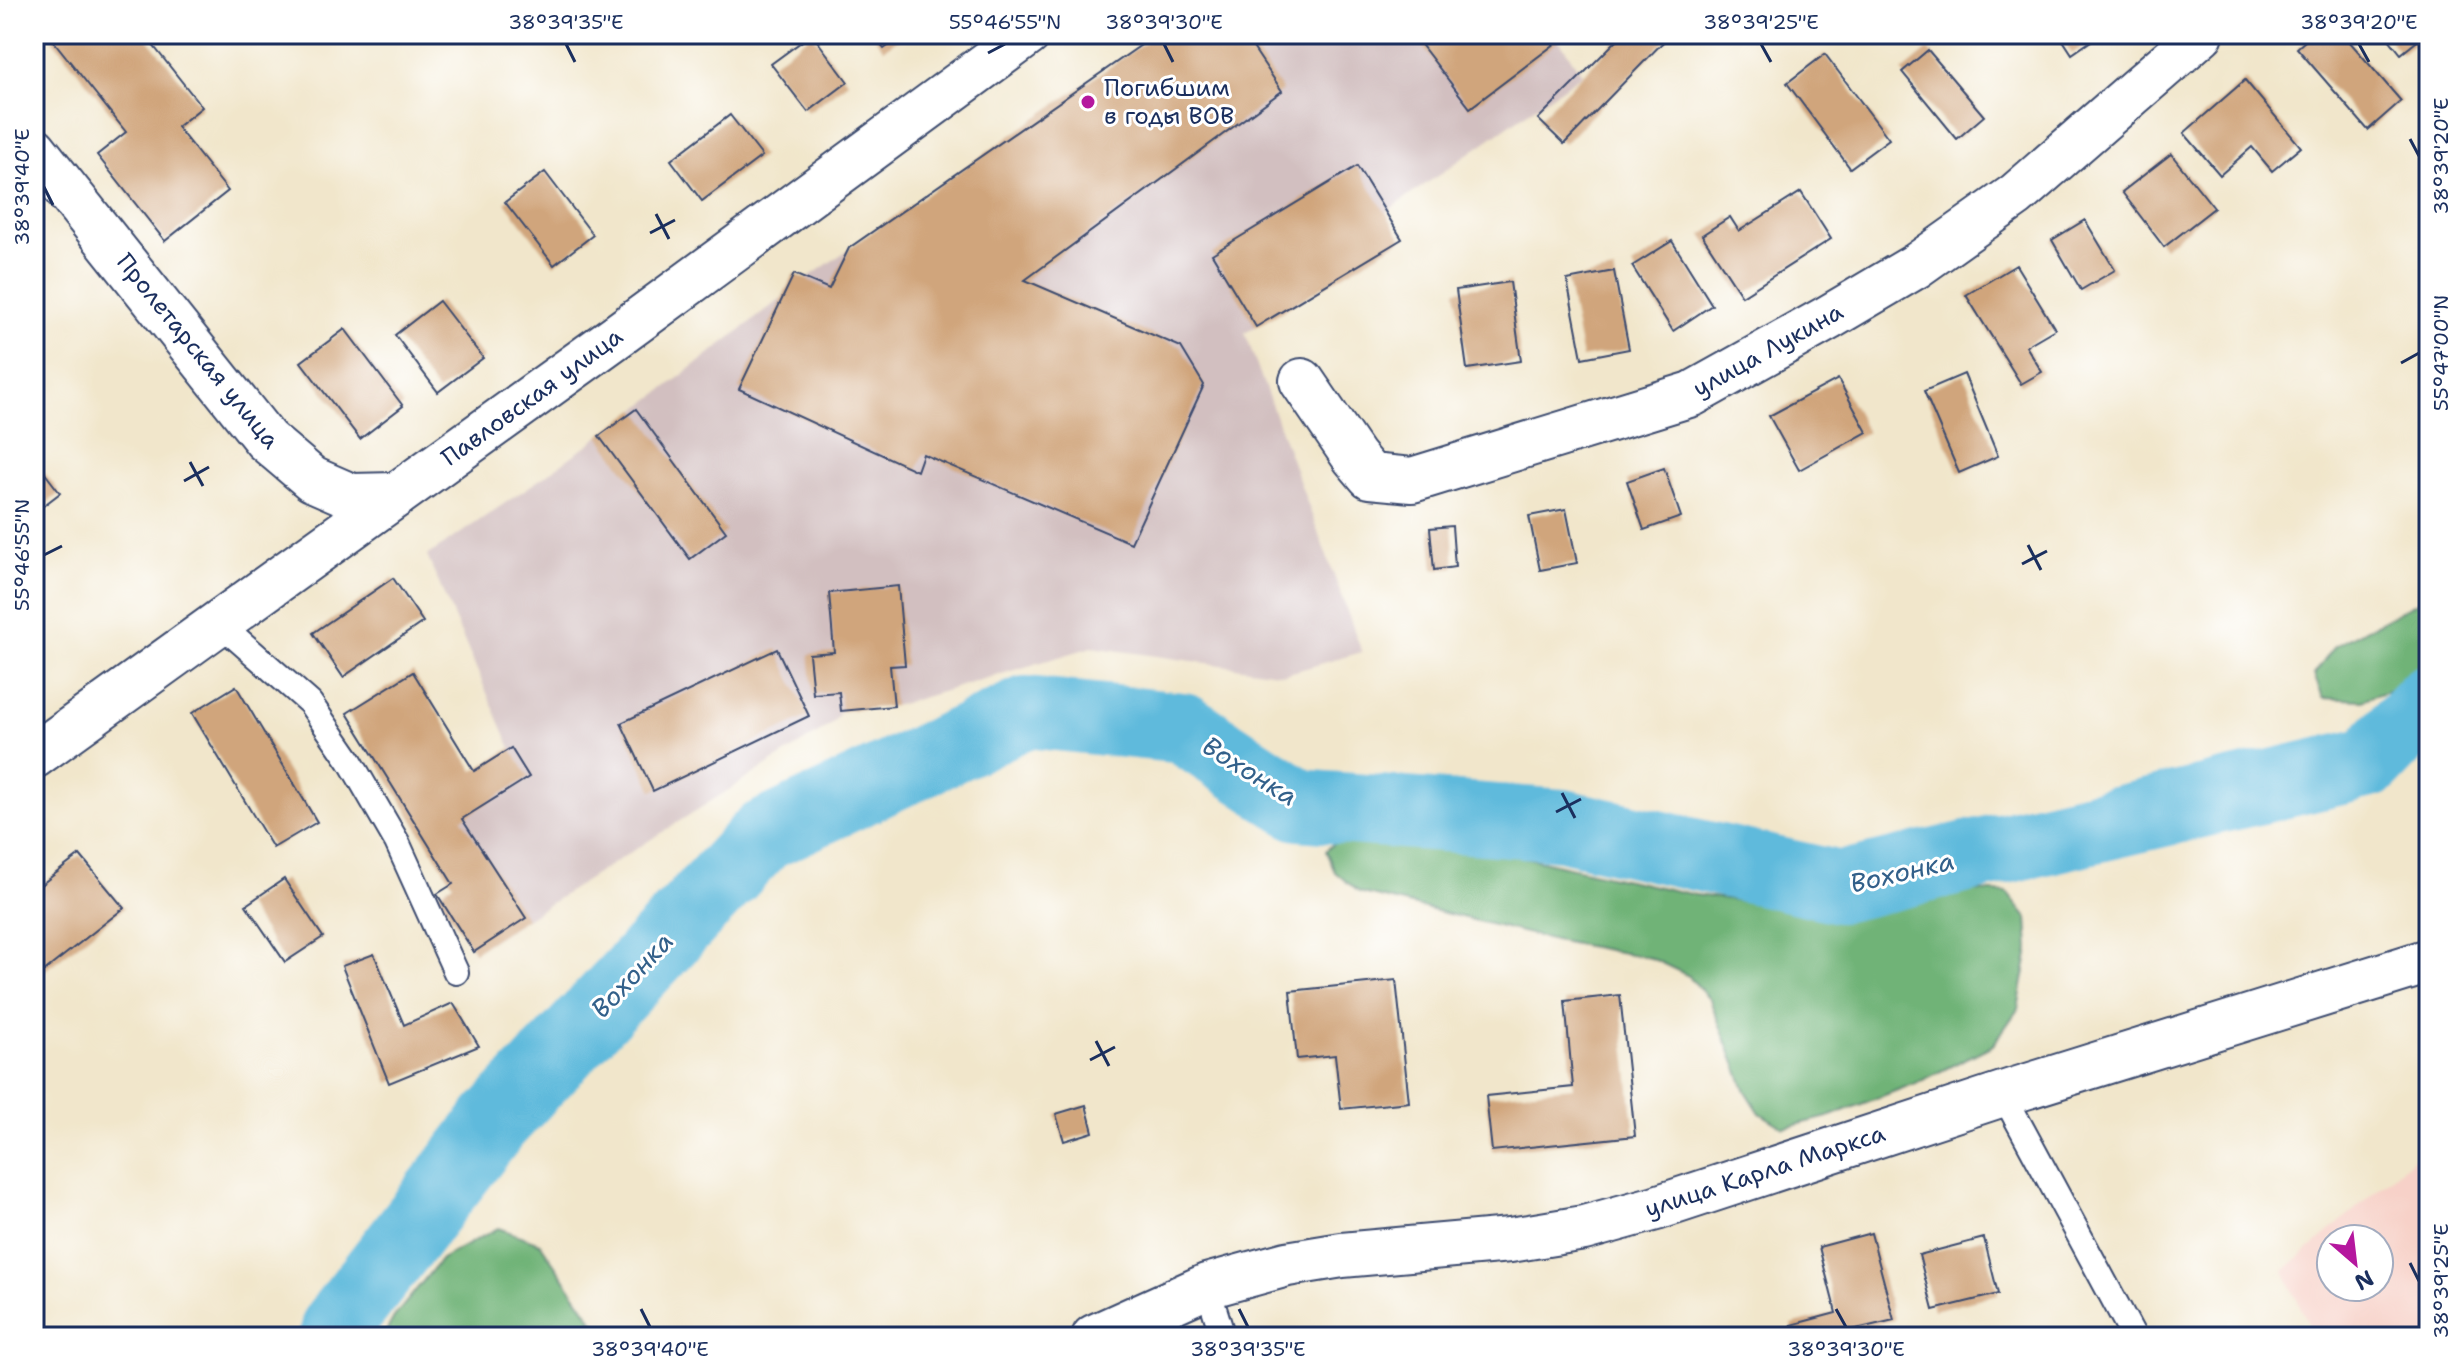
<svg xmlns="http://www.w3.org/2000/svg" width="2463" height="1371" font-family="'Shantell Sans',sans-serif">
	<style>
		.built { fill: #f7d1c8; fill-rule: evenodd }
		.industrial { fill: #d2bfc0 }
		.forest { fill: #70b377; stroke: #46716a; stroke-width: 2 }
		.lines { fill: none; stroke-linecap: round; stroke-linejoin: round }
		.river { stroke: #5ebadc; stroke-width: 72 }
		.building { fill: #d0a57c }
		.lane-casing { stroke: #3b4a6e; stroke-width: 28 }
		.street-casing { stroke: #3b4a6e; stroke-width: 48 }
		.lane { stroke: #fff; stroke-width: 24 }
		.street { stroke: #fff; stroke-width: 44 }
		.ticks { fill: none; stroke: #1b2f5e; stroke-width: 3 }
		.poi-dot { fill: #b5179e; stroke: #fff; stroke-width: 3 }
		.labels { text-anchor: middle; stroke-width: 6; stroke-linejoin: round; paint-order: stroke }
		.poi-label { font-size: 24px; fill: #1b2f5e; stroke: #fff; text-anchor: start }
		.street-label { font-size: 24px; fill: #1b2f5e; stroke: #fff }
		.water-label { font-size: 26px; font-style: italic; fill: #32608a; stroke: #fff }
		.neatline { fill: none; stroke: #1b2f5e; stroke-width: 3 }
		.ticks-label { font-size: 20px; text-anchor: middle; fill: #1b2f5e }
	</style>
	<rect width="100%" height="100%" fill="#fff"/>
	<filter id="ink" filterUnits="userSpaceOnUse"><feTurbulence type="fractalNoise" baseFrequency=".0125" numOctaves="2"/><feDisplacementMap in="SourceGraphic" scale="16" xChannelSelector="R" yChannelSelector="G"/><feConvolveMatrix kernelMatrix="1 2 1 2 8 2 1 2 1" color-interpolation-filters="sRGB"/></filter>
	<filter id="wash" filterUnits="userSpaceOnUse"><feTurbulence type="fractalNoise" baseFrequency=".006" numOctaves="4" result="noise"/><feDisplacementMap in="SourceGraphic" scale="32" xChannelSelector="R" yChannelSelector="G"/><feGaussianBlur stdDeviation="1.8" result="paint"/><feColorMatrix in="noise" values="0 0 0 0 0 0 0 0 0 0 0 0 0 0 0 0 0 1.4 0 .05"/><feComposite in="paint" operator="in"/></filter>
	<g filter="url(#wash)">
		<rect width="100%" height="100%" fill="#f1e6cb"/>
		<!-- built -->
		<path class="built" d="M2429 1145V1337H2314L2284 1271ZM2331 1239H2379V1287H2331Z"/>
		<!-- industrial -->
		<polygon class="industrial" points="1157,34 1555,34 1582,74 1386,212 1402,239 1245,333 1362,652 1285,674 1092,647 894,706 841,711 831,725 474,952 437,894 488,861 462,819 529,777 511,748 427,556 542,478 659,393 782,298 794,274 806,279"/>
		<!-- forest -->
		<g class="forest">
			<polygon points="2429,596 2429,672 2405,685 2362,700 2323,698 2314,675 2335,646"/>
			<polygon points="1348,828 1469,845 1695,895 1816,910 1941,889 2007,893 2027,918 2029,949 2018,1009 1993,1045 1921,1081 1828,1117 1784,1128 1760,1113 1746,1091 1710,1000 1689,976 1651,958 1554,940 1359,892 1335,872 1326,851"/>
			<polygon points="498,1228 540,1243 604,1337 383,1337 394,1317 441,1259"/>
		</g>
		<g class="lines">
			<!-- river -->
			<polyline class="river" points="334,1337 337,1325 495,1122 763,836 1026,712 1183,728 1299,805 1563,825 1840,887 2370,762 2429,700"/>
		</g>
		<g id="blocks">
			<!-- building -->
			<g class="building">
				<polygon points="59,34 144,34 202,107 177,127 228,191 165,241 97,155 126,132 52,39"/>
				<polygon points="812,34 848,82 808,112 771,64"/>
				<polygon points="872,34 905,34 884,49"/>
				<polygon points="1157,34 1244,34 1282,91 1025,280 1181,347 1204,385 1131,543 923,454 917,471 739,389 794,274 829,289 849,248"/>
				<polygon points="1413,34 1555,34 1560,40 1470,108"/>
				<polygon points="1623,34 1671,34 1564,144 1538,119"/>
				<polygon points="2059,34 2101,34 2072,54"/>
				<polygon points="2313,34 2343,34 2401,101 2368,130 2297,48"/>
				<polygon points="2385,34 2426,34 2401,54"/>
				<polygon points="1928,50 1984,116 1957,139 1902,72"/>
				<polygon points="1825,54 1889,139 1850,168 1787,83"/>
				<polygon points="2245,80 2301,147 2272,171 2252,147 2220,175 2184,133"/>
				<polygon points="730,115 762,156 702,201 671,160"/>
				<polygon points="2171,154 2214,208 2164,247 2122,192"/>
				<polygon points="1357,166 1402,239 1256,327 1212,254"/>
				<polygon points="545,172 593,235 554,265 505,202"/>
				<polygon points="1801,192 1831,239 1742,296 1702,235 1730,217 1739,231"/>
				<polygon points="2085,220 2115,270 2081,290 2052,240"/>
				<polygon points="1672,241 1712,305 1673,331 1632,266"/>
				<polygon points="2016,265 2055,329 2026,346 2042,372 2021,384 1966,295"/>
				<polygon points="1614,271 1629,349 1582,358 1567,280"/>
				<polygon points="1510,282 1521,361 1467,369 1456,290"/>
				<polygon points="439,301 483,358 438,392 395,335"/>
				<polygon points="345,329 403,406 360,439 301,362"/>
				<polygon points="1964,374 1998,456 1959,473 1924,391"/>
				<polygon points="1838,379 1867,432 1799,470 1769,416"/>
				<polygon points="636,409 726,532 690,559 599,436"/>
				<polygon points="34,459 60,493 34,513"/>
				<polygon points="1664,468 1681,517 1644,530 1627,481"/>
				<polygon points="1566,509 1577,563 1540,570 1529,516"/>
				<polygon points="1452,526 1455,567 1434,570 1430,528"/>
				<polygon points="393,578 423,622 343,677 313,633"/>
				<polygon points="898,586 905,665 890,666 894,706 841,711 839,692 813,694 809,654 834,652 829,593"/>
				<polygon points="777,649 809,716 653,791 621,723"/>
				<polygon points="413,672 474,771 511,748 529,777 462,819 526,918 474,952 437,894 453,884 347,713"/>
				<polygon points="236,686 317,822 273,848 192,713"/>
				<polygon points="80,855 124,908 34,979 34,890"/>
				<polygon points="284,879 323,937 285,962 246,905"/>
				<polygon points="374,954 404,1025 453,1003 479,1046 389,1083 342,966"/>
				<polygon points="1396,980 1409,1102 1341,1109 1335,1055 1297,1059 1290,991"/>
				<polygon points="1620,995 1635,1136 1492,1151 1486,1096 1573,1087 1565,1001"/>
				<polygon points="1086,1105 1093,1132 1064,1141 1056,1114"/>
				<polygon points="1871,1233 1894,1320 1852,1330 1854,1337 1794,1337 1791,1325 1836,1313 1819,1247"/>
				<polygon points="1984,1238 1998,1294 1933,1310 1919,1255"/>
			</g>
		</g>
	</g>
	<g filter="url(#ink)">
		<use href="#blocks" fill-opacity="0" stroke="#3b4a6e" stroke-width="2"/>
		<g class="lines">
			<defs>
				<g id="lane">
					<polyline points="218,622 310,703 350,761 397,842 456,972"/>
					<polyline points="2003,1094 2134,1337"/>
					<polyline points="1207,1286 1223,1337"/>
				</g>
				<g id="street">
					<polyline points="34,149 266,440 312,479 351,496 396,495"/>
					<polyline points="1302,381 1354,457 1370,476 1412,480 1692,394 1828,318 1916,266 2016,195 2201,34"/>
					<polyline points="34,756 621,333 1028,34"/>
					<polyline points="1094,1337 1207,1286 1287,1264 1342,1255 1510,1240 1584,1228 1656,1208 2012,1091 2429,961"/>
				</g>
			</defs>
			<!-- lane casing -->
			<use href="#lane" class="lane-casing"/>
			<!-- street casing -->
			<use href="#street" class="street-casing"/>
			<!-- lane -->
			<use href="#lane" class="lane"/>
			<!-- street -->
			<use href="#street" class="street"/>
		</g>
	</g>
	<!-- ticks -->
	<path class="ticks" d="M566 44 575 62M1164 44 1173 62M1761 44 1771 62M2359 44 2369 62M988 53 1005 44M2410 139 2419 156M44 187 53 205M656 214 669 239M650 233 675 220M2401 363 2419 353M190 462 203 486M184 481 209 467M2028 545 2041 570M44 555 62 546M2022 564 2047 551M1562 793 1575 818M1556 812 1581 799M1096 1041 1109 1066M1090 1060 1115 1047M2410 1263 2419 1281M641 1309 650 1327M1239 1309 1248 1327M1836 1309 1846 1327"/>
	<!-- markers -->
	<circle class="poi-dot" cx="1088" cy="102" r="8"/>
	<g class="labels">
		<!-- poi labels -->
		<g class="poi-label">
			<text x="1104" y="96">Погибшим<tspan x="1104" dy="28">в годы ВОВ</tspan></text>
		</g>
		<!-- street labels -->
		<g class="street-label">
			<text transform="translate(1768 350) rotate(-29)" y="8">улица Лукина</text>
			<text transform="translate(198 351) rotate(51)" y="8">Пролетарская улица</text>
			<text transform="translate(532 397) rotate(-36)" y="8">Павловская улица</text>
			<text transform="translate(1765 1171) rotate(-18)" y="8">улица Карла Маркса</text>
		</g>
		<!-- water labels -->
		<g class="water-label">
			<text transform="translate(1250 771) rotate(32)" y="9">Вохонка</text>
			<text transform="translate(1902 872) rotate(-13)" y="9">Вохонка</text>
			<text transform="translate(632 975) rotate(-47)" y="9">Вохонка</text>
		</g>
	</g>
	<!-- margin -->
	<rect width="2463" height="1371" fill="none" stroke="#fff" stroke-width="88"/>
	<!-- north arrow -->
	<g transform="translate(2355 1263) rotate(152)"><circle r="38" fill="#ffffff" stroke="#a4acbf" stroke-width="2"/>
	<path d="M0-6L14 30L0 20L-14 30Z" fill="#b5179e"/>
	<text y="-12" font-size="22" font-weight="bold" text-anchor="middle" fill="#1b2f5e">N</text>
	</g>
	<rect x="44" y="44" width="2375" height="1283" class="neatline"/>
	<g class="ticks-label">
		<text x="566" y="29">38°39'35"E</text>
		<text x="1005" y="29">55°46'55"N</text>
		<text x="1164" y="29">38°39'30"E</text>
		<text x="1761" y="29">38°39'25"E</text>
		<text x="2359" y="29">38°39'20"E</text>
		<text transform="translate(2441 156) rotate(-90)" y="7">38°39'20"E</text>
		<text transform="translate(22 187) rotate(-90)" y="7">38°39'40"E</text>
		<text transform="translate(2441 353) rotate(-90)" y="7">55°47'00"N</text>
		<text transform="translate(22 555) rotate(-90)" y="7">55°46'55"N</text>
		<text transform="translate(2441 1281) rotate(-90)" y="7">38°39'25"E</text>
		<text x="650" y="1356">38°39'40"E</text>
		<text x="1248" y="1356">38°39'35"E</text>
		<text x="1846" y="1356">38°39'30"E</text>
	</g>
</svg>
